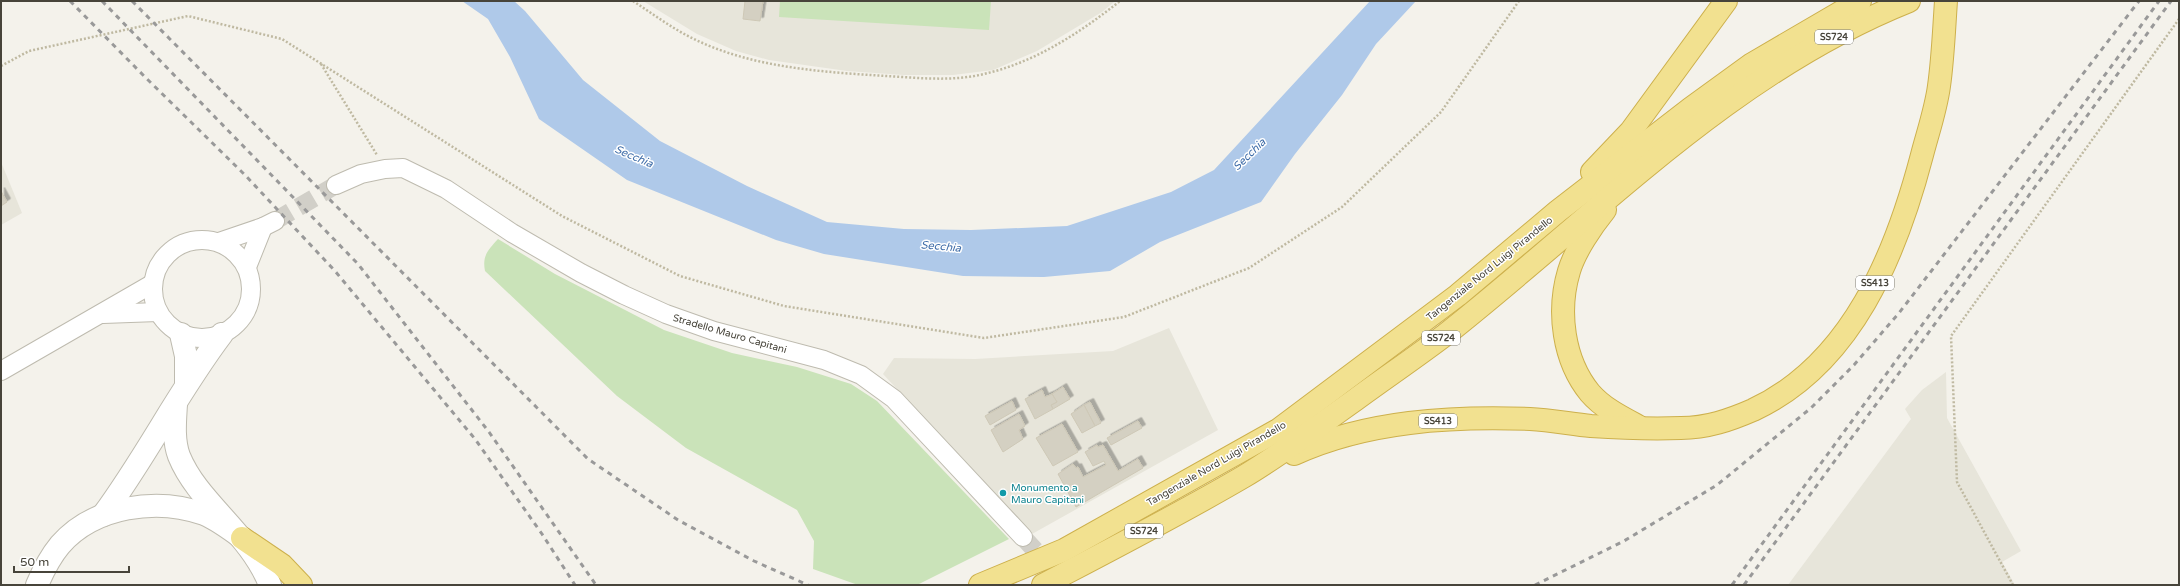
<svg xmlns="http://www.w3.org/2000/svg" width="2180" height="586" font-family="'Varela Round',sans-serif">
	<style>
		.residential { fill: #e7e5da }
		.green { fill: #cae3b9 }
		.water { fill: #afc9e9 }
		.building { fill: #d4d0c2; stroke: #cec8b6; filter: url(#shadow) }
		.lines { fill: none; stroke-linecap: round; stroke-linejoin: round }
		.minor-tunnel { stroke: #d1cfc8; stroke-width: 18; stroke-dasharray: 18 9; stroke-linecap: butt }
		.minor-casing { stroke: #bebbaf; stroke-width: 20 }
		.tertiary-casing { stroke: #bebbaf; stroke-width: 24 }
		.trunk-casing { stroke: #cdb04c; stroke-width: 24 }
		.path { stroke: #bfb9a1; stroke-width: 2.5; stroke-dasharray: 2 2; stroke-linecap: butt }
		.minor { stroke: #fff; stroke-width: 18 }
		.tertiary { stroke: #fff; stroke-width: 22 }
		.trunk { stroke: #f2e190; stroke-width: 22 }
		.rail { stroke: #999; stroke-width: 3; stroke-dasharray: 5 5; stroke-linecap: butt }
		.culture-dot { fill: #0f9aa8; stroke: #fff; stroke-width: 1.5 }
		.labels { text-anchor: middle; stroke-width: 3; stroke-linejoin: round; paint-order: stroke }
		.shield { fill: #fff; stroke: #7e7c75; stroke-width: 1 }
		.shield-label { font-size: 9px; font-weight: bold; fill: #47443a }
		.street-label { font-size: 10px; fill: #47443a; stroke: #fff }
		.culture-label { font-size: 10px; fill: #0d838f; stroke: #fff; text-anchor: start }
		.water-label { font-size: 11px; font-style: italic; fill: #3e6ca8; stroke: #fff }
	</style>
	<defs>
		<filter id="shadow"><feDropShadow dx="3.5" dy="-3.5" stdDeviation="0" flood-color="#0004"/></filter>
	</defs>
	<rect width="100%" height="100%" fill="#f4f2eb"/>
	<!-- residential -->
	<g class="residential">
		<polygon points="643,1 1115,1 1102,12 1037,51 993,70 953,75 904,75 847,71 769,60 736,51 697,34"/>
		<polygon points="1,162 22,213 1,225"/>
		<polygon points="1169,328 1218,430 1032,534 883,374 894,358 975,359 1113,351"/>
		<polygon points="1946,372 1947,418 2021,551 2002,562 2015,585 1788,585 1911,419 1905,409 1922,390"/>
	</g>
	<!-- green -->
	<g class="green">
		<polygon points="780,1 991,1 989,30 779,17"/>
		<path d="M498 239 555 274 664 330 732 353 797 367 851 384 877 401 1009 539 917 585H858L813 569 814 541 797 510 686 448 617 396 485 271C482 256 488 250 498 239Z"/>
	</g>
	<!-- water -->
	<polygon class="water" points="462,1 514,1 525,11 583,80 660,141 747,186 827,222 904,229 971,230 1067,226 1171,192 1214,170 1370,1 1416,1 1376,44 1342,95 1295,154 1261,202 1160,242 1110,271 1044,277 963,276 824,254 776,240 627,180 539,119 510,57 488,19"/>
	<!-- building -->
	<g class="building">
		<polygon points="745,1 763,1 760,21 743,19"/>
		<polygon points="1,191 7,202 1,206"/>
		<polygon points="1063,387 1070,399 1053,409 1051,405 1057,402 1052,394"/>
		<polygon points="1042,390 1045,397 1052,394 1057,402 1051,405 1053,409 1035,419 1025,399"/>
		<polygon points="1012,401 1016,410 990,425 985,416"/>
		<polygon points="1090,402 1101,423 1095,426 1084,405"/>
		<polygon points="1084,405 1095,426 1082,433 1071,414"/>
		<polygon points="1019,414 1025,426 1019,430 1023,439 1003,452 991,430"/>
		<polygon points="1138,421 1142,428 1111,445 1107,438"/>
		<polygon points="1062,424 1078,452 1053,466 1036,438"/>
		<polygon points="1097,445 1098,447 1103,445 1118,471 1138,459 1143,468 1076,507 1058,474 1073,464 1076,468 1078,467 1083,477 1106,465 1104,461 1093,466 1085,452"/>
	</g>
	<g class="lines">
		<!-- minor-tunnel -->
		<g class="minor-tunnel">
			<polyline points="275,221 336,185"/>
			<polyline points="1023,537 1051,568"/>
		</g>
		<defs>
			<g id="minor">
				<polyline points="336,185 361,174 385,169 403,168 446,189 512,233 581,273 624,295 666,314 714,331 824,360 861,375 894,399 1023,537"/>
				<circle cx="202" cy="289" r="49"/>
				<polyline points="219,242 263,227 275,221"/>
				<polyline points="247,267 263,227"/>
				<polyline points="103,314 158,312"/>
				<polyline points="1,371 152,284"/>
			</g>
			<g id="tertiary">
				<polyline points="181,334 186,356 186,384"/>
				<path d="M176 404C175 421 173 440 179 456 198 503 250 533 270 585"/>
				<path d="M103 515C146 457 178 392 222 334"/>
				<path d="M37 585C43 571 50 557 60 545 94 506 157 497 204 514 218 520 230 529 242 538"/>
			</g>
			<g id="trunk">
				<polyline points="1592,172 1631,131 1726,1"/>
				<path d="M1605 210C1592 226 1575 251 1569 271 1557 311 1563 360 1590 393 1603 408 1621 417 1638 426"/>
				<path d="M1294 454C1366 421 1451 416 1530 419 1550 420 1571 424 1591 426 1621 428 1651 429 1681 428 1707 428 1730 420 1753 410 1852 364 1896 254 1922 155 1928 132 1936 109 1939 86 1943 58 1944 29 1946 1"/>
				<polyline points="242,538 282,565 301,585"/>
				<polyline points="980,585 1064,550 1278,430 1458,295 1558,211 1690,109 1752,64 1860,1"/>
				<path d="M1043 585C1110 550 1178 515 1243 477 1282 454 1318 426 1355 400 1385 378 1416 357 1445 335 1595 217 1729 73 1909 1"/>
			</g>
		</defs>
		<!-- minor casing -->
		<use href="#minor" class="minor-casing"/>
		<!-- tertiary casing -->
		<use href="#tertiary" class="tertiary-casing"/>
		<!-- trunk casing -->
		<use href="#trunk" class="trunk-casing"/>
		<!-- path -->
		<g class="path">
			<path d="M633 1C653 14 673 29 694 39 753 68 823 72 886 76 920 78 955 82 988 73 1037 61 1081 32 1120 1"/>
			<polyline points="321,64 377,155"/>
			<polyline points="1,66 29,51 188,16 282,39 562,216 680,276 784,306 984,338 1124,317 1249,268 1342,207 1441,112 1519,1"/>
			<polyline points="2013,585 1957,482 1951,336 2179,19"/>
		</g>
		<!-- minor -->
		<use href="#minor" class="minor"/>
		<!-- tertiary -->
		<use href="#tertiary" class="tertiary"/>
		<!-- trunk -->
		<use href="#trunk" class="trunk"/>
		<!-- rail -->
		<g class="rail">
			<polyline points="70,1 145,77 245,175 335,271 475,439 542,534 575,585"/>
			<polyline points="102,1 358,264 489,432 596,585"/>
			<polyline points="132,1 588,459 678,520 754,561 808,585"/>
			<polyline points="1535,585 1624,541 1717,485 1811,408 1854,365 1899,313 2139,1"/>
			<polyline points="1732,585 2159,1"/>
			<polyline points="1744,585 2171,1"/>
		</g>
	</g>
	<!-- markers -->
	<circle class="culture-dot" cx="1003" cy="493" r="4"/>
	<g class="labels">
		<!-- shield labels -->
		<g class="shield">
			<rect x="1815" y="30" width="38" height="14" rx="3"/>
			<rect x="1856" y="276" width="38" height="14" rx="3"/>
			<rect x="1422" y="331" width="38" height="14" rx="3"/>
			<rect x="1419" y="414" width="38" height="14" rx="3"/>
			<rect x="1125" y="524" width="38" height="14" rx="3"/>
		</g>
		<g class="shield-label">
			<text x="1834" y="40">SS724</text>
			<text x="1875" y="286">SS413</text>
			<text x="1441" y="341">SS724</text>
			<text x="1438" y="424">SS413</text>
			<text x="1144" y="534">SS724</text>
		</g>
		<!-- street labels -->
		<g class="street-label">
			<text transform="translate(1489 268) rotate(-39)" y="4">Tangenziale Nord Luigi Pirandello</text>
			<text transform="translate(730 333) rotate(16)" y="4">Stradello Mauro Capitani</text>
			<text transform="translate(1216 463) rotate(-30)" y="4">Tangenziale Nord Luigi Pirandello</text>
		</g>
		<!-- culture labels -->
		<g class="culture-label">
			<text x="1011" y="491">Monumento a<tspan x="1011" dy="12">Mauro Capitani</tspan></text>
		</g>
		<!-- water labels -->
		<g class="water-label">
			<text transform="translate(1249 154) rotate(-44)" y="4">Secchia</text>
			<text transform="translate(634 156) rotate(23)" y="4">Secchia</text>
			<text transform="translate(941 246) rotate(5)" y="4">Secchia</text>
		</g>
	</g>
	<!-- border -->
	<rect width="2180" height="586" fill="none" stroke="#47443a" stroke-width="4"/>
	<!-- scale -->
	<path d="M14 566v6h115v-6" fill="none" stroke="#47443a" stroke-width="2"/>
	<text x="20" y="566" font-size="12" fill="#47443a" stroke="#ffffff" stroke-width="3" paint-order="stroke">50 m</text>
</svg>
